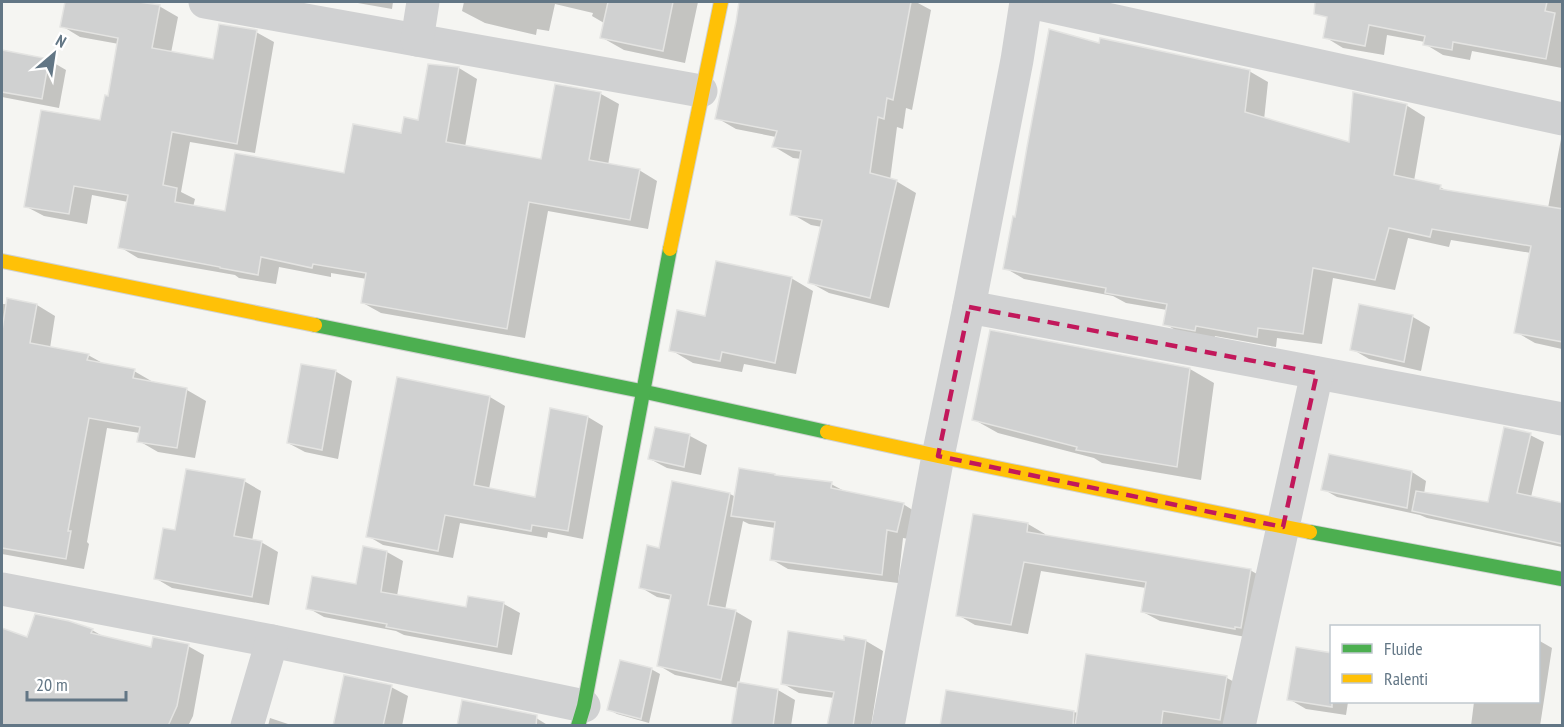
<svg xmlns="http://www.w3.org/2000/svg" width="1564" height="727" font-family="'PT Sans Narrow',sans-serif">
	<style>
		.shadow { fill: #0003 }
		.building { fill: #d0d1d1; stroke: #e4e4e2; stroke-width: 1.5 }
		.lines { fill: none; stroke-linecap: round; stroke-linejoin: round }
		.fast-casing { stroke: #d0d2d2; stroke-width: 16 }
		.slow-casing { stroke: #d0d2d2; stroke-width: 16 }
		.street { stroke: #d0d1d2; stroke-width: 33 }
		.fast { stroke: #4caf50; stroke-width: 14 }
		.slow { stroke: #ffc107; stroke-width: 14 }
		.marked { fill: none; stroke: #c2185b; stroke-width: 4.5; stroke-dasharray: 12 8; stroke-linejoin: round }
	</style>
	<rect width="100%" height="100%" fill="#f5f5f2"/>
	<!-- shadow -->
	<g class="shadow">
		<polygon points="66,2 131,2 159,6 178,17 171,53 214,61 256,32 274,42 255,153 190,142 181,192 195,199 193,207 226,212 345,175 420,122 459,68 477,79 465,147 543,161 556,86 601,94 619,104 608,165 639,170 657,181 648,229 548,211 525,338 381,313 363,303 367,279 331,273 331,277 279,267 276,284 239,278 235,275 138,258 120,247 128,202 92,195 87,224 44,216 25,206 101,122 109,98 119,44 80,37 62,26"/>
		<polygon points="352,2 393,2 392,9"/>
		<polygon points="464,2 698,2 685,63 624,50 601,37 604,23 592,16 593,13 555,4 549,31 537,29 536,35 485,23 462,11"/>
		<polygon points="741,2 916,2 931,10 912,110 906,108 903,129 897,127 890,180 896,181 916,193 889,308 829,293 809,282 822,227 811,225 792,214 802,159 793,158 773,146 776,137 736,129 717,118"/>
		<polygon points="1331,2 1562,2 1562,68 1472,51 1470,60 1443,55 1425,44 1425,42 1387,35 1384,55 1343,48 1325,37"/>
		<polygon points="1100,45 1249,71 1268,82 1264,120 1350,144 1406,105 1425,117 1414,181 1440,187 1451,193 1548,208 1561,139 1562,138 1562,349 1535,343 1516,332 1531,253 1451,240 1449,247 1408,238 1395,290 1333,278 1322,344 1277,338 1276,347 1215,336 1214,341 1184,335 1165,324 1167,310 1126,303 1113,296 1024,279 1005,268"/>
		<polygon points="2,51 49,60 66,70 59,108 2,97"/>
		<polygon points="791,278 813,291 796,374 744,364 742,372 693,363 671,350 706,318"/>
		<polygon points="2,304 37,305 55,316 50,348 88,355 106,365 134,371 153,382 153,383 187,390 206,401 195,458 158,452 139,441 140,433 107,428 87,542 89,544 84,569 2,554"/>
		<polygon points="1361,306 1413,317 1430,327 1421,371 1369,359 1352,349"/>
		<polygon points="1190,369 1214,383 1201,480 1102,463 1094,458 998,433 973,419"/>
		<polygon points="335,371 352,381 338,459 305,452 288,443"/>
		<polygon points="398,378 490,397 505,406 489,489 536,499 552,410 588,417 603,426 583,539 548,532 547,538 460,523 453,558 383,545 368,536"/>
		<polygon points="1530,435 1544,442 1531,497 1562,504 1562,547 1427,518 1420,515 1337,497 1323,489 1330,455 1412,472 1426,481 1424,494 1489,503"/>
		<polygon points="690,436 707,445 701,475 667,468 650,459"/>
		<polygon points="244,481 261,491 252,541 261,542 278,552 269,605 172,588 155,578 176,531"/>
		<polygon points="673,483 730,494 736,497 831,484 846,492 903,504 919,514 914,540 903,538 898,583 788,569 771,559 775,528 749,524 743,521 725,610 735,611 752,621 739,684 778,690 795,700 791,726 732,726 738,688 675,675 658,665 672,600 657,597 640,587 660,550"/>
		<polygon points="974,516 1028,524 1045,534 1045,536 1250,570 1267,580 1251,638 1160,621 1143,612 1146,588 1041,571 1028,634 975,625 958,615"/>
		<polygon points="364,548 387,552 403,561 397,596 468,609 470,597 504,604 520,613 512,655 404,635 396,631 324,617 308,608 357,586"/>
		<polygon points="2,629 28,638 92,630 104,637 152,649 188,646 204,655 193,716 188,726 2,725"/>
		<polygon points="1538,640 1552,648 1540,726 1471,726 1474,702 1538,702"/>
		<polygon points="845,641 866,641 883,651 871,726 829,726 834,698 799,693 782,683"/>
		<polygon points="651,669 660,674 649,723 617,714 608,709"/>
		<polygon points="1227,678 1247,689 1241,726 942,726 947,691 1079,713"/>
		<polygon points="391,687 408,696 402,726 335,726"/>
		<polygon points="1289,699 1348,702 1346,715 1306,709"/>
		<polygon points="533,716 549,726 458,726"/>
		<polygon points="270,718 294,726 268,726"/>
	</g>
	<!-- building -->
	<g class="building">
		<polygon points="65,2 139,2 160,5 152,48 213,59 219,24 257,30 237,144 172,132 163,185 177,188 175,202 225,211 235,153 344,173 353,124 401,133 404,117 418,120 428,64 459,67 446,142 541,159 555,84 601,92 589,160 640,169 630,220 529,202 507,329 361,303 366,273 313,264 312,268 261,257 258,275 220,268 220,267 118,248 128,195 74,186 69,214 24,207 41,110 100,120 105,95 108,96 118,38 60,27"/>
		<polygon points="608,2 673,2 663,51 600,38"/>
		<polygon points="739,2 911,2 893,100 887,98 884,119 878,117 870,173 897,180 870,298 808,283 822,220 790,215 801,151 772,147 777,131 715,119 736,22"/>
		<polygon points="1315,2 1547,2 1545,11 1555,13 1546,59 1453,42 1452,50 1423,45 1425,36 1369,25 1365,46 1323,38 1327,17 1314,14"/>
		<polygon points="1049,29 1099,43 1100,38 1250,70 1245,112 1349,142 1353,92 1407,104 1394,175 1441,185 1440,189 1563,209 1563,342 1514,333 1531,246 1432,229 1430,237 1389,228 1375,280 1313,268 1303,334 1258,328 1257,337 1196,326 1195,331 1163,325 1167,304 1105,293 1106,288 1003,269 1013,216 1015,217 1027,147"/>
		<polygon points="2,50 49,59 42,99 2,92"/>
		<polygon points="716,261 792,277 775,363 722,352 720,361 669,351 677,310 705,316"/>
		<polygon points="7,298 37,304 30,343 89,354 87,360 135,369 133,378 187,388 177,448 137,442 140,427 89,418 68,531 71,531 66,559 2,548 2,330"/>
		<polygon points="1359,304 1413,315 1404,362 1350,350"/>
		<polygon points="990,330 1190,368 1177,467 1076,450 1077,447 972,420"/>
		<polygon points="301,364 336,370 322,450 287,443"/>
		<polygon points="397,377 490,396 474,485 535,497 550,408 588,416 568,531 532,525 531,531 445,515 438,551 366,537"/>
		<polygon points="655,427 690,434 684,467 648,459"/>
		<polygon points="1504,427 1531,433 1517,493 1563,503 1563,544 1412,511 1416,491 1488,502"/>
		<polygon points="1329,454 1412,471 1407,508 1321,490"/>
		<polygon points="739,468 775,474 775,475 832,482 831,488 904,503 897,532 887,530 882,575 770,560 775,522 731,516"/>
		<polygon points="186,469 245,479 234,536 262,541 252,597 154,579 163,528 175,530"/>
		<polygon points="672,481 730,493 708,605 736,610 721,680 657,666 671,595 639,588 647,545 659,548"/>
		<polygon points="973,514 1028,523 1027,532 1251,569 1241,628 1235,627 1235,629 1141,612 1146,582 1024,562 1011,625 956,616"/>
		<polygon points="363,546 387,551 381,592 466,607 468,596 504,602 497,647 386,627 387,624 306,609 312,576 356,584"/>
		<polygon points="35,614 69,621 93,629 91,633 151,647 153,637 189,644 177,706 168,726 2,726 2,628 27,637"/>
		<polygon points="788,631 844,640 844,636 866,640 853,726 827,726 834,692 781,684"/>
		<polygon points="1296,647 1332,653 1332,707 1287,700"/>
		<polygon points="1086,654 1227,676 1220,720 1163,711 1161,726 1075,726"/>
		<polygon points="620,660 652,668 641,719 607,710"/>
		<polygon points="344,675 392,685 383,726 333,726"/>
		<polygon points="738,682 778,689 773,726 731,726"/>
		<polygon points="946,690 1074,711 1073,726 940,726"/>
		<polygon points="462,700 537,715 536,726 457,726"/>
	</g>
	<g class="lines">
		<defs>
			<g id="fast">
				<polyline points="315,325 641,391 827,432"/>
				<polyline points="1310,532 1562,579"/>
				<polyline points="578,726 584,706 670,249"/>
			</g>
			<g id="slow">
				<polyline points="670,249 721,2"/>
				<polyline points="2,261 315,325"/>
				<polyline points="827,432 938,456 1310,532"/>
			</g>
		</defs>
		<!-- fast casing -->
		<use href="#fast" class="fast-casing"/>
		<!-- slow casing -->
		<use href="#slow" class="slow-casing"/>
		<!-- street -->
		<g class="street">
			<polyline points="205,2 701,91"/>
			<polyline points="1029,2 1562,119"/>
			<polyline points="417,40 423,2"/>
			<polyline points="969,307 1562,419"/>
			<polyline points="2,589 272,641 584,706"/>
			<polyline points="247,726 272,641"/>
			<polyline points="888,726 938,456 969,307 1017,60 1026,2"/>
			<polyline points="1239,726 1317,373"/>
		</g>
		<!-- fast -->
		<use href="#fast" class="fast"/>
		<!-- slow -->
		<use href="#slow" class="slow"/>
	</g>
	<!-- marked area -->
	<path class="marked" d="M969 307 1317 373 1283 527 938 456Z"/>
	<!-- border -->
	<rect width="1564" height="727" fill="none" stroke="#627685" stroke-width="6"/>
	<!-- legend -->
	<rect x="1330" y="625" width="210" height="78" fill="#ffffff" stroke="#c0c8ce" stroke-width="1.5"/>
	<rect x="1342" y="644" width="30" height="9" fill="#4caf50" stroke="#c0c8ce" stroke-width="1.5"/>
	<text x="1384" y="655" font-size="18" fill="#627685">Fluide</text>
	<rect x="1342" y="674" width="30" height="9" fill="#ffc107" stroke="#c0c8ce" stroke-width="1.5"/>
	<text x="1384" y="685" font-size="18" fill="#627685">Ralenti</text>
	<!-- north arrow -->
	<g transform="translate(54 54) rotate(29)" stroke="#ffffff" stroke-width="4.5" paint-order="stroke">
	<path d="M0-4.5L10 22L0 15L-10 22Z" fill="#627685"/>
	<text y="-9" font-size="16" font-weight="bold" text-anchor="middle" fill="#627685">N</text>
	</g>
	<!-- scale -->
	<path d="M27 691v9h99v-9" fill="none" stroke="#627685" stroke-width="3"/>
	<text x="36" y="691" font-size="18" fill="#627685" stroke="#ffffff" stroke-width="4.5" paint-order="stroke">20 m</text>
</svg>
